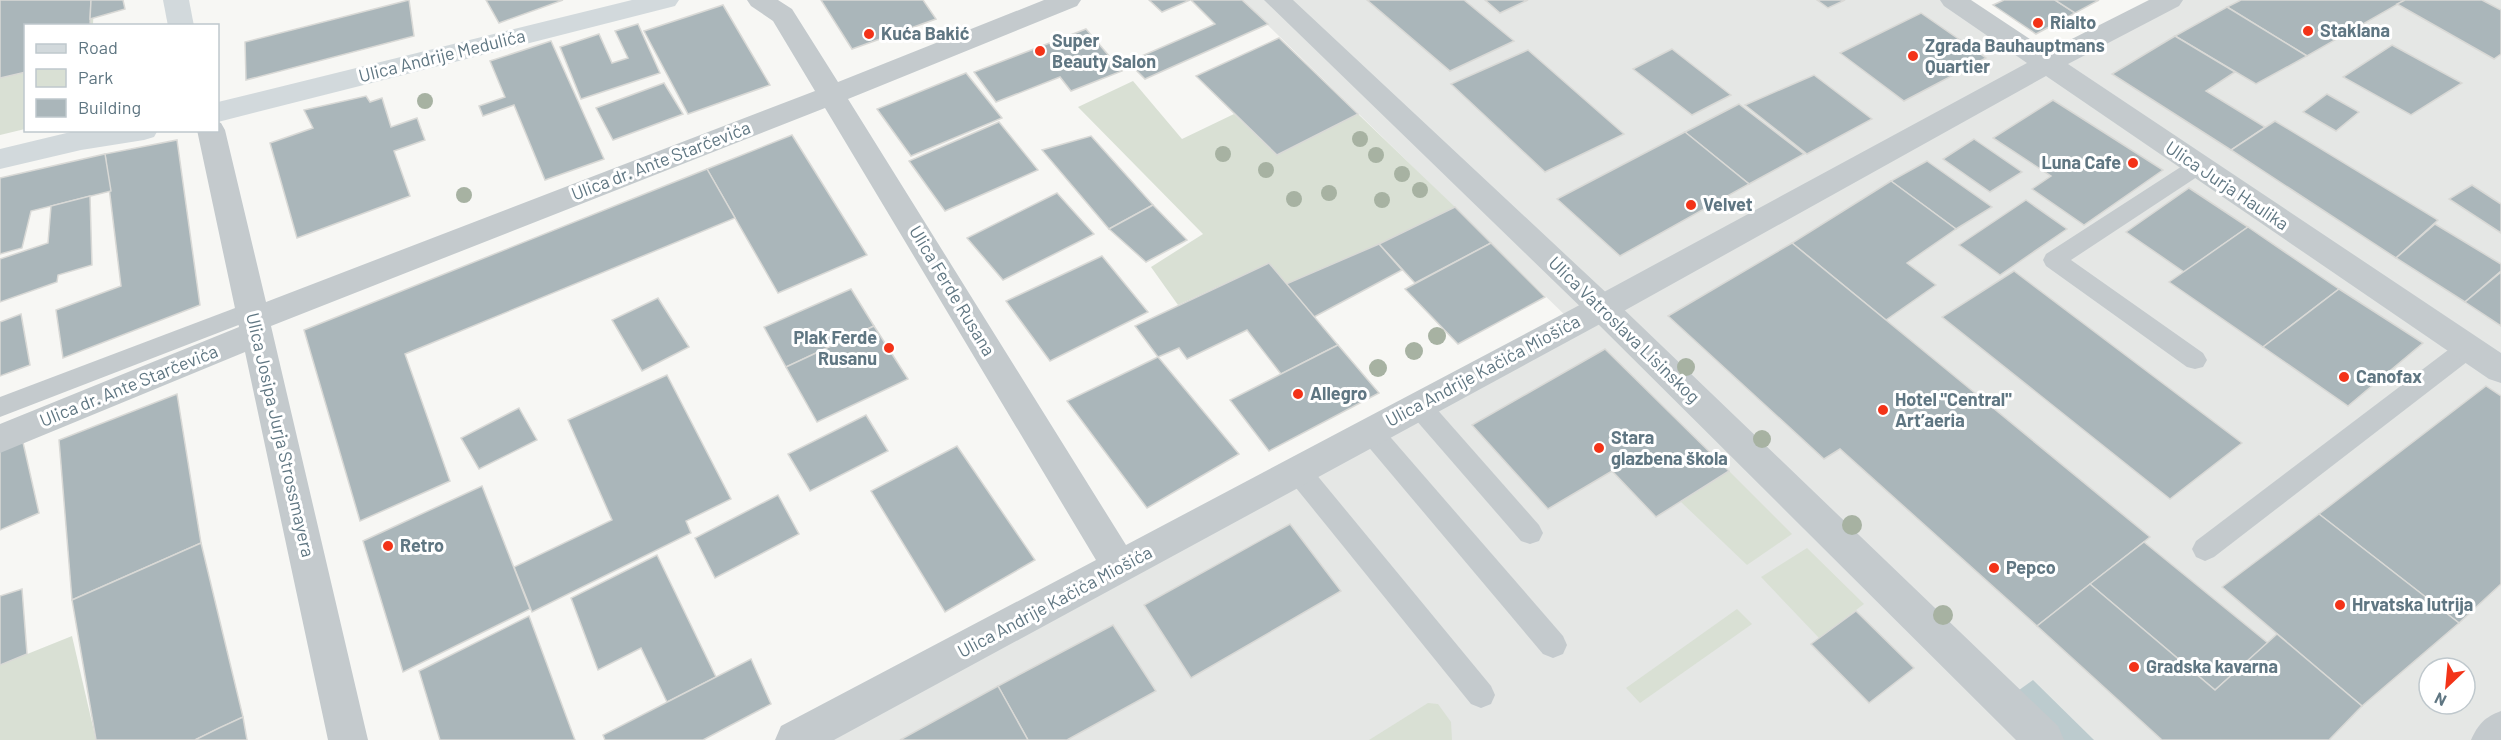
<svg xmlns="http://www.w3.org/2000/svg" width="2501" height="740" font-family="Barlow,sans-serif">
	<style>
		.built { fill: #e5e7e5; fill-rule: evenodd }
		.green { fill: #d9e0d4 }
		.water { fill: #bccbce }
		.building { fill: #aab6ba; stroke: #d9d9d6; stroke-width: 1.5 }
		.lines { fill: none; stroke-linecap: round; stroke-linejoin: round }
		.service { fill: #c4cacd; fill-rule: evenodd }
		.pedestrian { fill: #c4cacd; fill-rule: evenodd }
		.minor { fill: #c4cacd; fill-rule: evenodd }
		.secondary { fill: #d2d9dc; fill-rule: evenodd }
		.tree { fill: #a7b2a2 }
		.poi-dot { fill: #f33318; stroke: #fff; stroke-width: 2 }
		.labels { text-anchor: middle; stroke-width: 6; stroke-linejoin: round; paint-order: stroke }
		.poi-label { font-size: 18px; font-weight: bold; fill: #5f7682; stroke: #fff; text-anchor: start }
		.street-label { font-size: 18px; fill: #5f7682; stroke: #fff }
	</style>
	<rect width="100%" height="100%" fill="#f7f7f4"/>
	<!-- built -->
	<path class="built" d="M1242 0H1953L2046 64 2170 0H2501V740H795L1572 322ZM2429 668H2465V704H2429Z"/>
	<!-- green -->
	<g class="green">
		<polygon points="0,0 94,0 93,25 26,26 25,129 0,135"/>
		<polygon points="1133,81 1182,139 1234,114 1277,155 1358,114 1455,207 1379,244 1286,284 1269,263 1178,305 1151,267 1203,234 1078,107"/>
		<polygon points="1729,471 1792,534 1747,565 1681,502"/>
		<polygon points="1807,548 1864,604 1819,638 1761,577"/>
		<polygon points="1737,609 1752,624 1640,703 1626,688"/>
		<polygon points="72,636 96,740 0,740 0,665"/>
		<polygon points="1428,703 1438,704 1451,722 1452,740 1369,740"/>
	</g>
	<!-- water -->
	<polygon class="water" points="2033,680 2094,740 2050,740 2008,698"/>
	<!-- building -->
	<g class="building">
		<polygon points="0,0 91,0 90,26 26,26 26,72 0,78"/>
		<polygon points="91,0 123,0 125,9 90,19"/>
		<polygon points="409,0 414,36 246,80 245,42"/>
		<polygon points="486,0 563,0 499,23"/>
		<polygon points="821,0 923,0 936,19 852,49"/>
		<polygon points="1149,0 1190,0 1162,12"/>
		<polygon points="1191,0 1242,0 1268,24 1145,79 1128,62 1215,24"/>
		<polygon points="1367,0 1464,0 1514,41 1450,71"/>
		<polygon points="1485,0 1528,0 1500,13"/>
		<polygon points="1817,0 1845,0 1828,8"/>
		<polygon points="2004,0 2055,0 2075,13 2036,34 1993,5"/>
		<polygon points="2055,0 2099,0 2075,13"/>
		<polygon points="2241,0 2405,0 2307,56 2227,7"/>
		<polygon points="2405,0 2482,0 2501,10 2501,54 2494,59 2397,4"/>
		<polygon points="723,5 770,85 688,114 644,31"/>
		<polygon points="2227,7 2307,56 2256,84 2175,36"/>
		<polygon points="1921,13 1986,58 1904,101 1840,53"/>
		<polygon points="638,24 660,73 581,99 560,47 599,34 612,63 628,58 615,31"/>
		<polygon points="1086,29 1122,71 1071,91 1060,77 996,102 974,72"/>
		<polygon points="2175,36 2235,72 2206,91 2265,127 2231,150 2112,74"/>
		<polygon points="1279,38 1358,114 1277,155 1196,76"/>
		<polygon points="551,41 604,159 545,180 514,105 483,116 479,106 505,97 490,61"/>
		<polygon points="2392,45 2462,83 2411,115 2343,77"/>
		<polygon points="1672,49 1731,95 1692,115 1633,69"/>
		<polygon points="1528,50 1624,134 1545,172 1451,84"/>
		<polygon points="966,73 1002,118 911,156 877,109"/>
		<polygon points="1814,75 1872,119 1807,154 1745,105"/>
		<polygon points="664,83 683,114 613,140 596,108"/>
		<polygon points="2327,94 2359,112 2336,131 2303,112"/>
		<polygon points="366,96 370,102 382,98 391,127 417,118 425,140 394,151 410,196 297,238 270,143 313,128 304,110"/>
		<polygon points="2053,100 2163,170 2084,225 2032,189 2051,176 1993,138"/>
		<polygon points="1739,104 1804,154 1749,184 1685,132"/>
		<polygon points="2275,121 2438,220 2396,258 2231,150"/>
		<polygon points="999,122 1038,170 945,211 909,161"/>
		<polygon points="1685,132 1749,184 1620,256 1557,199"/>
		<polygon points="792,135 867,255 778,293 707,169"/>
		<polygon points="1091,136 1153,205 1109,229 1042,150"/>
		<polygon points="1974,139 2022,172 1990,192 1943,159"/>
		<polygon points="177,140 200,305 63,358 56,310 121,286 105,154"/>
		<polygon points="105,154 111,191 31,211 22,248 0,254 0,178"/>
		<polygon points="1927,161 1992,207 1956,229 1891,181"/>
		<polygon points="707,169 735,218 405,354 450,481 360,521 304,330"/>
		<polygon points="1891,181 1956,229 1907,263 1936,285 1886,320 1792,243"/>
		<polygon points="2472,185 2501,204 2501,233 2449,199"/>
		<polygon points="2189,188 2248,227 2184,272 2126,232"/>
		<polygon points="1057,193 1094,234 1003,280 967,238"/>
		<polygon points="90,196 92,265 58,275 57,282 0,302 0,259 48,243 51,206"/>
		<polygon points="2026,200 2067,229 2000,275 1959,245"/>
		<polygon points="1153,205 1187,240 1146,262 1109,229"/>
		<polygon points="1455,207 1491,243 1415,283 1379,244"/>
		<polygon points="2435,224 2501,264 2501,271 2465,302 2396,258"/>
		<polygon points="2248,227 2339,289 2263,347 2169,282"/>
		<polygon points="1491,243 1545,297 1458,344 1405,289"/>
		<polygon points="1792,243 1947,370 2150,537 2037,626 1840,449 1824,459 1668,316"/>
		<polygon points="1379,244 1402,270 1314,317 1286,284"/>
		<polygon points="1102,256 1148,312 1050,361 1006,301"/>
		<polygon points="1269,263 1338,345 1281,374 1247,330 1187,359 1179,348 1158,357 1135,326"/>
		<polygon points="2014,271 2242,443 2170,499 1942,317"/>
		<polygon points="2501,272 2501,326 2465,302"/>
		<polygon points="851,289 874,326 786,367 764,327"/>
		<polygon points="2339,289 2423,343 2348,406 2263,347"/>
		<polygon points="658,298 689,347 642,371 612,320"/>
		<polygon points="21,314 30,365 0,376 0,322"/>
		<polygon points="874,326 908,379 817,422 786,367"/>
		<polygon points="1338,345 1379,393 1269,451 1230,400"/>
		<polygon points="1605,349 1729,471 1656,517 1612,471 1548,509 1472,425"/>
		<polygon points="1158,357 1239,454 1147,508 1067,401"/>
		<polygon points="667,375 731,499 686,521 691,533 532,612 514,567 612,520 568,420"/>
		<polygon points="2486,386 2501,396 2501,584 2459,623 2319,514"/>
		<polygon points="177,394 201,543 72,600 59,440"/>
		<polygon points="519,408 537,440 479,469 461,438"/>
		<polygon points="866,415 888,451 810,491 788,454"/>
		<polygon points="22,438 39,513 0,530 0,447"/>
		<polygon points="957,446 1035,560 945,612 871,491"/>
		<polygon points="482,486 530,609 403,672 363,541"/>
		<polygon points="778,495 799,534 715,578 695,538"/>
		<polygon points="2319,514 2459,623 2362,706 2222,587"/>
		<polygon points="1290,524 1341,591 1191,678 1144,605"/>
		<polygon points="2144,542 2268,643 2215,690 2090,584"/>
		<polygon points="201,543 243,717 195,740 96,740 72,600"/>
		<polygon points="657,555 716,677 667,702 641,648 598,670 571,598"/>
		<polygon points="2090,584 2215,690 2277,634 2362,706 2329,740 2162,740 2037,626"/>
		<polygon points="22,589 27,654 0,665 0,596"/>
		<polygon points="1856,611 1914,668 1869,703 1811,644"/>
		<polygon points="529,616 575,740 440,740 419,671"/>
		<polygon points="1113,625 1156,691 1067,740 1028,740 998,686"/>
		<polygon points="751,659 771,704 703,740 605,740 603,735"/>
		<polygon points="998,686 1028,740 900,740"/>
		<polygon points="243,717 247,740 195,740 219,728"/>
	</g>
	<g class="lines">
		<!-- service -->
		<g class="service">
			<polygon points="2198,158 2206,161 2209,166 2206,171 2071,260 2203,353 2207,360 2203,367 2195,369 2187,367 2046,266 2043,260 2046,254 2190,161"/>
			<polygon points="251,302 259,305 263,311 259,317 0,417 0,397"/>
			<polygon points="2468,339 2476,341 2480,348 2476,355 2214,557 2205,561 2196,557 2192,549 2196,541 2460,341"/>
			<polygon points="1418,395 1427,398 1539,525 1543,533 1539,541 1530,544 1521,541 1409,412 1406,405 1409,398"/>
			<polygon points="1370,421 1379,424 1563,636 1567,645 1563,654 1553,658 1543,654 1361,438 1358,431 1361,424"/>
			<polygon points="1297,459 1306,462 1491,686 1495,695 1491,704 1481,708 1471,704 1288,478 1284,470 1288,462"/>
		</g>
		<!-- pedestrian -->
		<g class="pedestrian">
			<polygon points="1264,0 1293,0 1613,299 2058,726 2064,740 2016,740 1591,317"/>
			<path d="M2501 711V740H2471C2478 724 2485 717 2501 711Z"/>
		</g>
		<!-- minor -->
		<polygon class="minor" points="747,0 778,0 792,9 838,82 1044,0 1081,0 1077,6 848,99 1126,545 1591,299 2027,63 1944,6 1940,0 1971,0 2048,51 2149,0 2183,0 2179,6 2068,64 2501,353 2501,383 2489,379 2046,76 1613,317 834,740 775,740 781,726 1096,560 825,108 271,326 368,740 328,740 245,352 0,453 0,424 239,327 197,130 218,130 218,122 221,123 225,130 266,302 815,91 773,21 751,6"/>
		<!-- secondary -->
		<g class="secondary">
			<polygon points="163,0 189,0 194,26 168,26"/>
			<polygon points="632,0 679,0 675,6 218,122 218,102"/>
			<polygon points="79,130 158,130 154,137 144,140 81,150 0,169 0,149"/>
		</g>
	</g>
	<!-- trees -->
	<g class="tree">
		<circle cx="425" cy="101" r="8"/>
		<circle cx="1360" cy="139" r="8"/>
		<circle cx="1223" cy="154" r="8"/>
		<circle cx="1376" cy="155" r="8"/>
		<circle cx="1266" cy="170" r="8"/>
		<circle cx="1402" cy="174" r="8"/>
		<circle cx="1420" cy="190" r="8"/>
		<circle cx="1329" cy="193" r="8"/>
		<circle cx="464" cy="195" r="8"/>
		<circle cx="1294" cy="199" r="8"/>
		<circle cx="1382" cy="200" r="8"/>
		<circle cx="1437" cy="336" r="9"/>
		<circle cx="1414" cy="351" r="9"/>
		<circle cx="1686" cy="367" r="9"/>
		<circle cx="1378" cy="368" r="9"/>
		<circle cx="1762" cy="439" r="9"/>
		<circle cx="1852" cy="525" r="10"/>
		<circle cx="1943" cy="615" r="10"/>
	</g>
	<!-- markers -->
	<g class="poi-dot">
		<circle cx="2038" cy="23" r="6"/>
		<circle cx="2308" cy="31" r="6"/>
		<circle cx="869" cy="34" r="6"/>
		<circle cx="1040" cy="51" r="6"/>
		<circle cx="1913" cy="56" r="6"/>
		<circle cx="2133" cy="163" r="6"/>
		<circle cx="1691" cy="205" r="6"/>
		<circle cx="889" cy="348" r="6"/>
		<circle cx="2344" cy="377" r="6"/>
		<circle cx="1298" cy="394" r="6"/>
		<circle cx="1883" cy="410" r="6"/>
		<circle cx="1599" cy="448" r="6"/>
		<circle cx="388" cy="546" r="6"/>
		<circle cx="1994" cy="568" r="6"/>
		<circle cx="2340" cy="605" r="6"/>
		<circle cx="2134" cy="667" r="6"/>
	</g>
	<g class="labels">
		<!-- poi labels -->
		<g class="poi-label">
			<text x="2050" y="29">Rialto</text>
			<text x="2320" y="37">Staklana</text>
			<text x="881" y="40">Kuća Bakić</text>
			<text x="1052" y="47">Super<tspan x="1052" dy="21">Beauty Salon</tspan></text>
			<text x="1925" y="52">Zgrada Bauhauptmans<tspan x="1925" dy="21">Quartier</tspan></text>
			<text x="2121" y="169" text-anchor="end">Luna Cafe</text>
			<text x="1703" y="211">Velvet</text>
			<text x="877" y="344" text-anchor="end">Plak Ferde<tspan x="877" dy="21">Rusanu</tspan></text>
			<text x="2356" y="383">Canofax</text>
			<text x="1310" y="400">Allegro</text>
			<text x="1895" y="406">Hotel "Central"<tspan x="1895" dy="21">Art’aeria</tspan></text>
			<text x="1611" y="444">Stara<tspan x="1611" dy="21">glazbena škola</tspan></text>
			<text x="400" y="552">Retro</text>
			<text x="2006" y="574">Pepco</text>
			<text x="2352" y="611">Hrvatska lutrija</text>
			<text x="2146" y="673">Gradska kavarna</text>
		</g>
		<!-- street labels -->
		<g class="street-label">
			<text transform="translate(442 56) rotate(-14)" y="6">Ulica Andrije Medulića</text>
			<text transform="translate(661 161) rotate(-21)" y="6">Ulica dr. Ante Starčevića</text>
			<text transform="translate(2227 186) rotate(34)" y="6">Ulica Jurja Haulika</text>
			<text transform="translate(952 291) rotate(59)" y="6">Ulica Ferde Rusana</text>
			<text transform="translate(1624 330) rotate(44)" y="6">Ulica Vatroslava Lisinskog</text>
			<text transform="translate(1483 371) rotate(-28)" y="6">Ulica Andrije Kačića Miošića</text>
			<text transform="translate(129 386) rotate(-22)" y="6">Ulica dr. Ante Starčevića</text>
			<text transform="translate(280 435) rotate(77)" y="6">Ulica Josipa Jurja Strossmayera</text>
			<text transform="translate(1055 602) rotate(-28)" y="6">Ulica Andrije Kačića Miošića</text>
		</g>
	</g>
	<!-- legend -->
	<rect x="24" y="24" width="195" height="108" fill="#ffffff" stroke="#bfc8cd" stroke-width="1.5"/>
	<rect x="36" y="44" width="30" height="9" fill="#d2d9dc" stroke="#bfc8cd" stroke-width="1.5"/>
	<text x="78" y="54" font-size="18" fill="#5f7682">Road</text>
	<rect x="36" y="69" width="30" height="18" fill="#d9e0d4" stroke="#bfc8cd" stroke-width="1.5"/>
	<text x="78" y="84" font-size="18" fill="#5f7682">Park</text>
	<rect x="36" y="99" width="30" height="18" fill="#aab6ba" stroke="#bfc8cd" stroke-width="1.5"/>
	<text x="78" y="114" font-size="18" fill="#5f7682">Building</text>
	<!-- north arrow -->
	<g transform="translate(2447 686) rotate(206)"><circle r="28" fill="#ffffff" stroke="#bfc8cd" stroke-width="1.5"/>
	<path d="M0-4.5L10 22L0 15L-10 22Z" fill="#f33318"/>
	<text y="-9" font-size="16" font-weight="bold" text-anchor="middle" fill="#5f7682">N</text>
	</g>
</svg>
